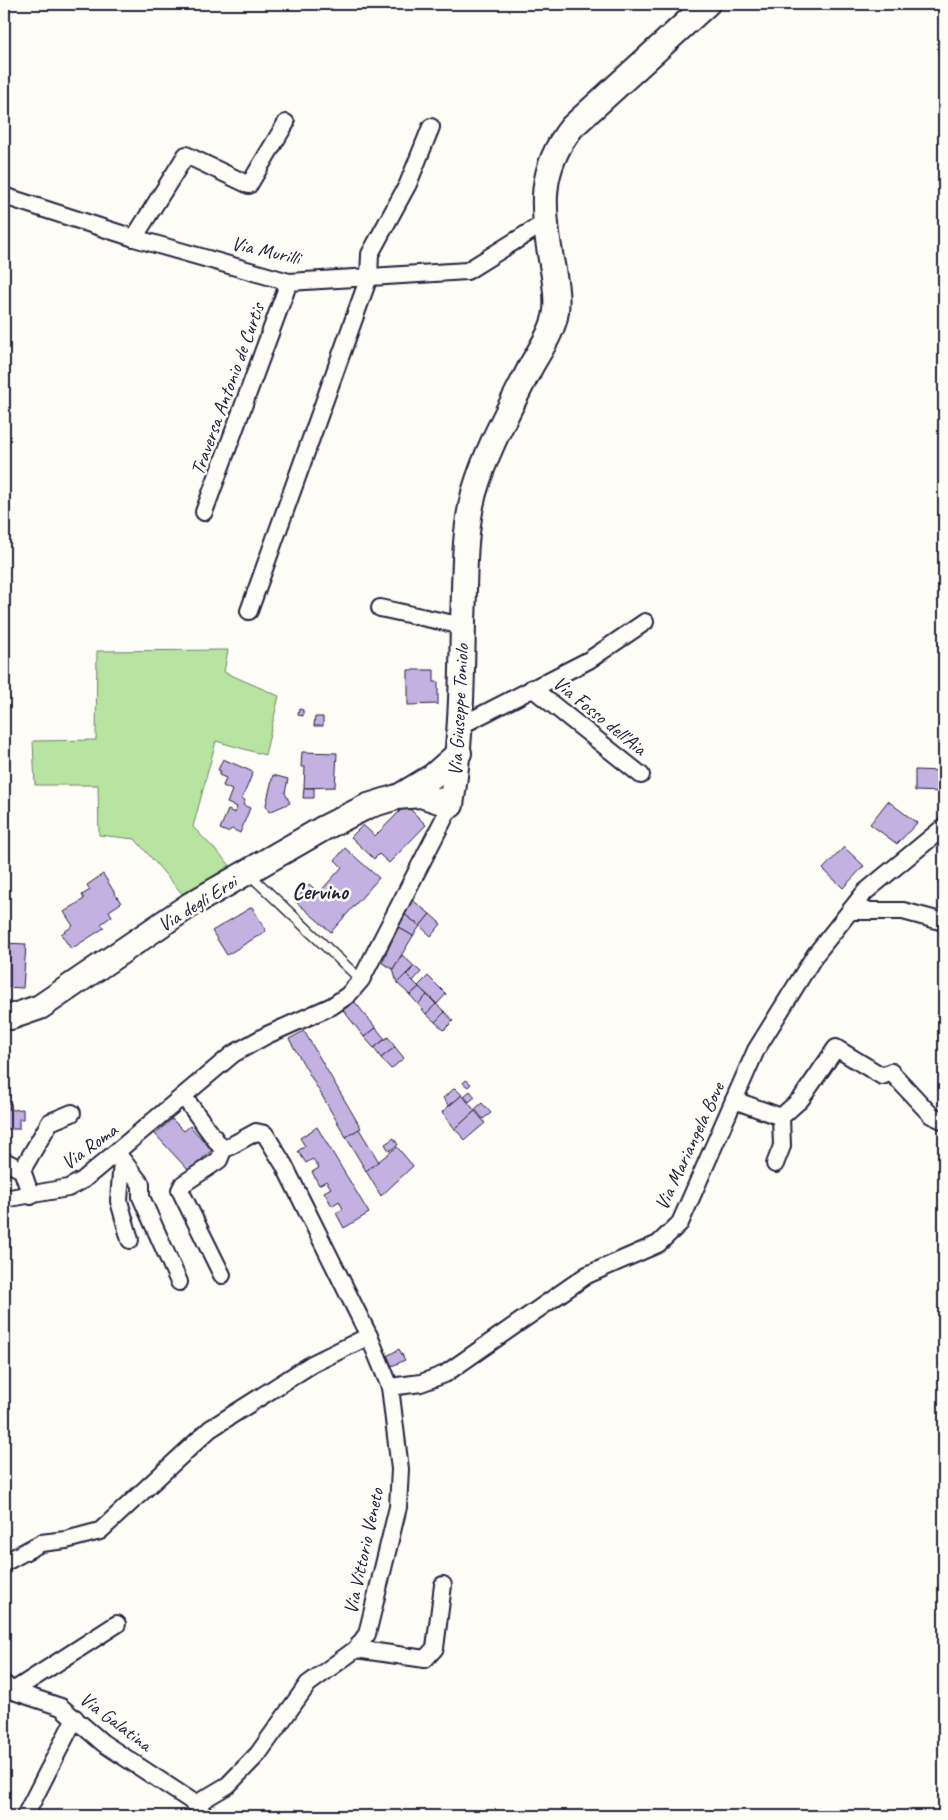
<svg xmlns="http://www.w3.org/2000/svg" width="948" height="1820" font-family="Caveat,sans-serif">
	<style>
		.green { fill: #b8e4a1; stroke: #6d836e }
		.building { fill: #c3b1e1; stroke: #22223b }
		.lines { fill: none; stroke-linecap: round; stroke-linejoin: round }
		.lane-casing { stroke: #22223b; stroke-width: 12 }
		.street-casing { stroke: #22223b; stroke-width: 20 }
		.secondary-casing { stroke: #22223b; stroke-width: 28 }
		.lane { stroke: #fdfcf7; stroke-width: 9 }
		.street { stroke: #fdfcf7; stroke-width: 16 }
		.secondary { stroke: #fdfcf7; stroke-width: 24 }
		.labels { text-anchor: middle; stroke-width: 5; stroke-linejoin: round; paint-order: stroke }
		.street-label { font-size: 20px; fill: #22223b; stroke: #fdfcf7 }
		.quarter-label { font-size: 22px; font-weight: bold; fill: #22223b; stroke: #fdfcf7 }
	</style>
	<rect width="100%" height="100%" fill="#fdfcf7"/>
	<filter id="ink" filterUnits="userSpaceOnUse"><feTurbulence type="fractalNoise" baseFrequency=".02" numOctaves="2"/><feDisplacementMap in="SourceGraphic" scale="10" xChannelSelector="R" yChannelSelector="G"/><feConvolveMatrix kernelMatrix="1 2 1 2 8 2 1 2 1" color-interpolation-filters="sRGB"/></filter>
	<g filter="url(#ink)">
		<!-- green -->
		<polygon class="green" points="228,650 224,672 279,696 265,755 216,741 193,827 230,865 184,896 135,839 99,835 98,785 35,785 33,741 96,740 97,651"/>
		<!-- building -->
		<g class="building">
			<polygon points="408,670 434,670 434,682 438,682 438,704 408,705"/>
			<polygon points="299,709 303,710 303,716 298,715"/>
			<polygon points="315,717 323,717 323,726 314,726"/>
			<polygon points="302,752 337,753 335,787 304,788 305,767 301,767"/>
			<polygon points="223,759 253,772 242,799 245,800 243,805 250,808 240,833 232,829 227,832 220,829 228,810 235,813 237,807 227,803 232,790 223,786 226,778 219,775 221,771 218,770"/>
			<polygon points="915,770 944,771 944,792 915,791"/>
			<polygon points="273,775 288,779 285,793 290,803 269,812 266,805"/>
			<polygon points="304,788 314,788 314,798 303,798"/>
			<polygon points="888,801 917,823 897,844 870,824"/>
			<polygon points="406,805 426,825 389,863 379,854 374,859 351,837 363,825 375,836"/>
			<polygon points="844,847 864,866 843,888 823,869"/>
			<polygon points="345,848 379,878 331,932 295,901 309,884 319,893 342,867 335,860"/>
			<polygon points="103,874 121,903 109,911 112,916 101,924 104,928 71,949 61,934 73,926 64,912 84,899 82,895 90,890 87,885"/>
			<polygon points="411,899 430,914 420,926 404,914"/>
			<polygon points="252,907 266,931 227,955 212,931"/>
			<polygon points="404,914 420,926 413,936 398,927"/>
			<polygon points="430,914 441,924 431,936 420,926"/>
			<polygon points="398,927 413,936 393,969 382,963"/>
			<polygon points="4,943 26,944 23,988 4,987"/>
			<polygon points="402,955 414,966 397,983 393,969"/>
			<polygon points="414,966 421,972 413,981 407,975"/>
			<polygon points="406,974 419,987 410,995 397,983"/>
			<polygon points="428,976 446,994 437,1004 418,986"/>
			<polygon points="419,987 427,995 418,1004 410,995"/>
			<polygon points="427,995 436,1004 426,1014 418,1004"/>
			<polygon points="354,1001 376,1028 364,1037 343,1010"/>
			<polygon points="436,1004 445,1012 435,1022 426,1014"/>
			<polygon points="445,1012 453,1021 444,1030 435,1022"/>
			<polygon points="376,1028 385,1039 374,1048 364,1037"/>
			<polygon points="304,1031 361,1128 346,1137 289,1039"/>
			<polygon points="388,1037 395,1047 381,1058 374,1048"/>
			<polygon points="395,1047 404,1058 391,1069 381,1058"/>
			<polygon points="466,1080 471,1084 468,1087 463,1083"/>
			<polygon points="455,1088 462,1095 449,1106 443,1098"/>
			<polygon points="470,1091 475,1097 469,1102 464,1096"/>
			<polygon points="462,1095 475,1111 455,1129 442,1112"/>
			<polygon points="4,1103 11,1103 12,1110 23,1109 23,1119 19,1119 19,1129 4,1129"/>
			<polygon points="482,1103 491,1113 483,1119 475,1109"/>
			<polygon points="475,1111 485,1123 465,1140 455,1129"/>
			<polygon points="172,1119 184,1131 190,1126 212,1150 189,1171 155,1134"/>
			<polygon points="317,1127 369,1213 344,1228 336,1213 343,1209 339,1201 332,1206 324,1192 331,1188 326,1181 319,1185 312,1172 319,1168 313,1159 306,1163 298,1151 305,1146 300,1138"/>
			<polygon points="359,1129 379,1162 366,1171 346,1137"/>
			<polygon points="394,1138 398,1145 389,1151 385,1144"/>
			<polygon points="397,1147 413,1166 381,1196 366,1171"/>
			<polygon points="399,1349 405,1360 392,1366 387,1356"/>
		</g>
		<g class="lines">
			<defs>
				<polyline id="lane" points="249,874 361,980"/>
				<g id="street">
					<polyline points="4,196 134,238 289,282 467,271 544,223"/>
					<polyline points="134,238 186,155 249,185 286,123"/>
					<polyline points="204,512 289,282"/>
					<polyline points="380,608 463,626"/>
					<polyline points="249,611 369,277 370,254 408,184 431,127"/>
					<polyline points="532,688 641,775"/>
					<polyline points="460,726 589,660 645,622"/>
					<polyline points="850,911 903,911 944,922"/>
					<polyline points="184,1097 223,1150 256,1132 265,1134 284,1165 369,1336 390,1387 400,1469 398,1507 367,1634 356,1649 308,1684 258,1754 228,1785 196,1804"/>
					<polyline points="734,1100 781,1117 801,1099 836,1048 882,1076 891,1072 931,1115 944,1121"/>
					<polyline points="117,1153 141,1184 141,1197 179,1282"/>
					<polyline points="122,1160 119,1201 130,1240"/>
					<polyline points="4,1161 22,1170 31,1196"/>
					<polyline points="775,1164 782,1146 781,1117"/>
					<polyline points="22,1170 50,1122 72,1113"/>
					<polyline points="4,1199 68,1188 83,1180 233,1054 267,1035 332,1006 348,995 361,980 451,805"/>
					<polyline points="222,1275 180,1190 183,1184 219,1160 223,1150"/>
					<polyline points="390,1387 421,1383 445,1374 587,1275 658,1244 680,1223 756,1050 815,955 865,892 944,827"/>
					<polyline points="4,1563 41,1543 66,1540 100,1531 210,1429 312,1364 369,1336"/>
					<polyline points="356,1649 425,1659 435,1648 443,1585"/>
					<polyline points="4,1684 13,1691 61,1707 103,1743 196,1804 205,1816"/>
					<polyline points="13,1691 117,1624"/>
					<polyline points="25,1816 75,1718"/>
				</g>
				<g id="secondary">
					<polyline points="400,796 433,776 459,753"/>
					<path d="M4 1017H11L40 1007 190 905 324 828 368 806 397 797 421 795 451 805C461 743 462 683 463 621 465 578 463 535 474 493 487 448 510 408 531 366 540 350 554 330 556 311 558 293 554 276 551 259 542 209 538 169 572 127L707 4"/>
				</g>
			</defs>
			<!-- lane casing -->
			<use href="#lane" class="lane-casing"/>
			<!-- street casing -->
			<use href="#street" class="street-casing"/>
			<!-- secondary casing -->
			<use href="#secondary" class="secondary-casing"/>
			<!-- lane -->
			<use href="#lane" class="lane"/>
			<!-- street -->
			<use href="#street" class="street"/>
			<!-- secondary -->
			<use href="#secondary" class="secondary"/>
		</g>
	</g>
	<g class="labels">
		<!-- street labels -->
		<g class="street-label">
			<text transform="translate(266 250) rotate(13)" y="7">Via Murilli</text>
			<text transform="translate(227 389) rotate(-70)" y="7">Traversa Antonio de Curtis</text>
			<text transform="translate(458 710) rotate(-87)" y="7">Via Giuseppe Toniolo</text>
			<text transform="translate(600 715) rotate(39)" y="7">Via Fosso dell'Aia</text>
			<text transform="translate(197 903) rotate(-32)" y="7">Via degli Eroi</text>
			<text transform="translate(89 1146) rotate(-36)" y="7">Via Roma</text>
			<text transform="translate(689 1146) rotate(-65)" y="7">Via Mariangela Bove</text>
			<text transform="translate(363 1551) rotate(-78)" y="7">Via Vittorio Veneto</text>
			<text transform="translate(116 1721) rotate(37)" y="7">Via Galatina</text>
		</g>
		<!-- quarter labels -->
		<g class="quarter-label">
			<text x="320" y="899">Cervino</text>
		</g>
	</g>
	<!-- margin -->
	<rect width="948" height="1820" fill="none" stroke="#fdfcf7" stroke-width="20"/>
	<rect x="10" y="10" width="928" height="1800" fill="none" stroke="#22223b" stroke-width="2" filter="url(#ink)"/>
</svg>
